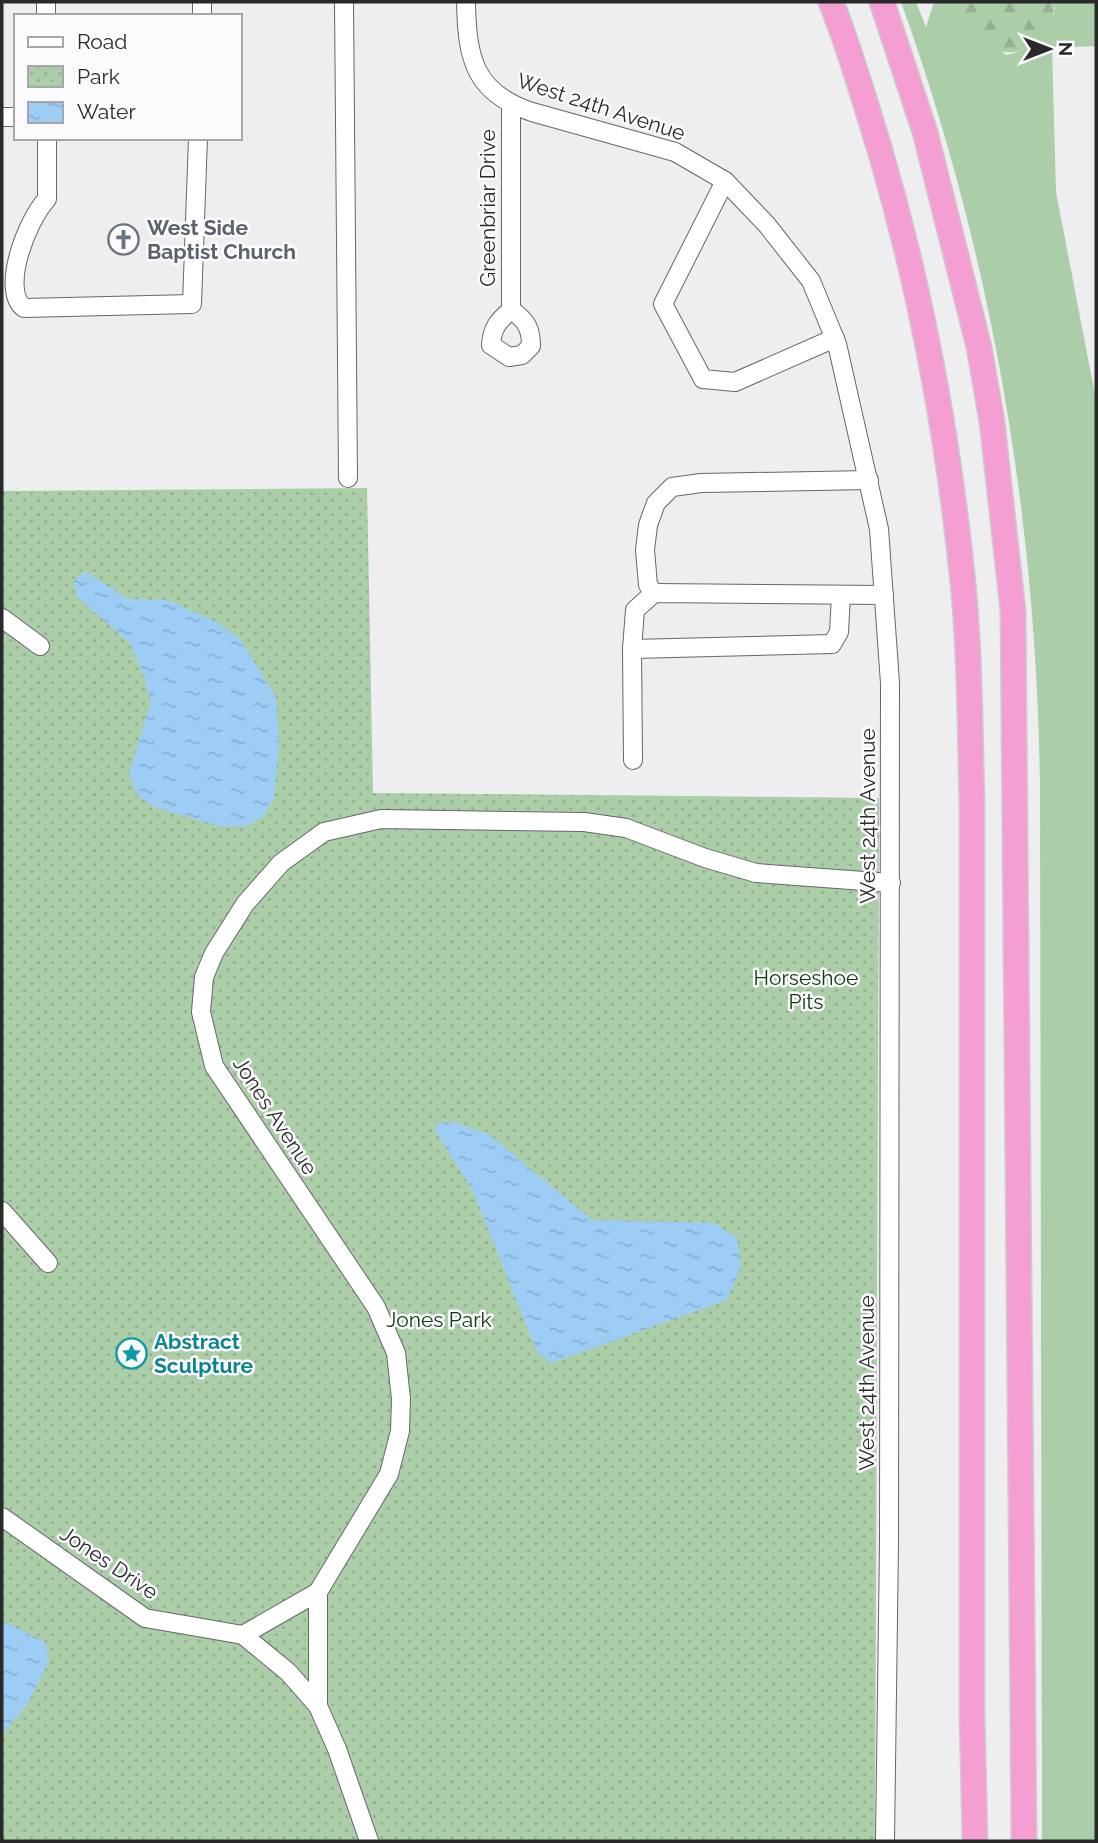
<svg xmlns="http://www.w3.org/2000/svg" width="1098" height="1843" font-family="Raleway,sans-serif">
	<style>
		.grass { fill: #abcda8 }
		.forest { fill: url(#forest-firs) }
		.park { fill: url(#park-dots) }
		.water { fill: url(#water-ripples) }
		.lines { fill: none; stroke-linecap: round; stroke-linejoin: round }
		.minor-casing { stroke: #676769; stroke-width: 20 }
		.highway-casing { stroke: #ccc; stroke-width: 27 }
		.minor { stroke: #fff; stroke-width: 18 }
		.highway { stroke: #f59ed1; stroke-width: 24 }
		.labels { text-anchor: middle; stroke-width: 5; stroke-linejoin: round; paint-order: stroke }
		.street-label { font-size: 21px; fill: #29292a; stroke: #fbfbfd }
		.worship-label { font-size: 21px; font-weight: bold; fill: #5b616d; stroke: #fbfbfd; text-anchor: start }
		.park-label { font-size: 21px; fill: #0e380d; stroke: #fbfbfd }
		.culture-label { font-size: 21px; font-weight: bold; fill: #0d838f; stroke: #fbfbfd; text-anchor: start }
	</style>
	<defs>
		<pattern id="forest-firs" width="22" height="20" patternUnits="userSpaceOnUse" patternTransform="scale(1.75)"><rect width="22" height="20" fill="#abcda8"/><path d="M5 1l3.5 6h-7zM16 11l3.5 6h-7z" fill="#93b091"/></pattern>
		<pattern id="park-dots" width="8" height="8" patternUnits="userSpaceOnUse" patternTransform="scale(1.75)"><rect width="8" height="8" fill="#abcda8"/><path d="M2 2h.1M6 6h.1" fill="none" stroke="#93b091" stroke-width="1.8" stroke-linecap="round"/></pattern>
		<pattern id="water-ripples" width="26" height="14" patternUnits="userSpaceOnUse" patternTransform="scale(1.75)"><rect width="26" height="14" fill="#9dccf5"/><path d="M2 4q2-2 4 0t4 0M15 11q2-2 4 0t4 0" fill="none" stroke="#87afd2"/></pattern>
	</defs>
	<rect width="100%" height="100%" fill="#eeeef0"/>
	<!-- grass -->
	<path class="grass" d="M901 2H916L926 27 934 2H943L1006 55C1033 50 1058 31 1054 2H1096V46L1052 48 1056 192 1096 400V1841H1042L1040 789C1037 520 992 255 901 2Z"/>
	<!-- forest -->
	<path class="forest" d="M943 2H1054L1053 30C1003 76 980 43 943 2Z"/>
	<!-- park -->
	<polygon class="park" points="367,488 373,793 879,798 875,1841 2,1841 2,491"/>
	<!-- water -->
	<g class="water">
		<polygon points="85,571 128,599 167,600 215,621 239,638 276,697 279,745 274,797 264,816 246,826 222,827 154,807 137,795 129,774 151,702 143,674 131,644 78,598 73,582"/>
		<polygon points="454,1122 490,1135 592,1220 714,1223 737,1238 741,1266 727,1300 551,1363 537,1352 473,1191 435,1131 437,1123"/>
		<polygon points="2,1621 45,1642 49,1661 28,1703 2,1735"/>
	</g>
	<g class="lines">
		<defs>
			<g id="minor">
				<polyline points="46,2 46,16"/>
				<polyline points="344,2 348,478"/>
				<path d="M466 2C467 58 474 93 532 112L675 152 725 181 767 225 811 281 837 344 879 529 890 683 889 1543 885 1841"/>
				<polyline points="202,16 202,2"/>
				<polyline points="2,117 16,117"/>
				<path d="M47 138V199C27 220 0 290 24 308L192 304 198 138"/>
				<polyline points="725,181 663,304 703,379 735,382 835,338"/>
				<polyline points="511,310 511,105"/>
				<path d="M511 310C526 320 531 328 531 346L522 355 509 357 491 345C492 328 498 321 511 310Z"/>
				<polyline points="654,593 648,585 645,550 648,525 656,503 672,487 701,483 869,480"/>
				<polyline points="2,618 40,646"/>
				<polyline points="632,649 832,644 839,632 841,595"/>
				<polyline points="633,760 632,649 635,610 654,593 884,595"/>
				<polyline points="2,1211 48,1263"/>
				<polyline points="2,1517 145,1618 243,1635 288,1672 318,1706 337,1749 369,1841"/>
				<polyline points="243,1635 318,1592"/>
				<polyline points="318,1706 318,1592 389,1474 400,1431 401,1399 396,1353 376,1307 214,1066 201,1012 204,977 214,953 245,904 281,863 324,832 381,819 584,822 626,828 705,858 756,873 891,883"/>
			</g>
			<g id="highway">
				<path d="M831 2C850 49 864 99 879 147 921 289 948 436 963 583 970 656 970 731 972 805V1714L975 1841"/>
				<polyline points="882,2 925,132 979,347 992,422 1013,611 1024,1841"/>
			</g>
		</defs>
		<!-- minor casing -->
		<use href="#minor" class="minor-casing"/>
		<!-- highway casing -->
		<use href="#highway" class="highway-casing"/>
		<!-- minor -->
		<use href="#minor" class="minor"/>
		<!-- highway -->
		<use href="#highway" class="highway"/>
	</g>
	<!-- icons -->
	<defs>
		<symbol id="church-ring" viewBox="-11 -11 22 22"><circle r="9.5" fill="#fbfbfd" stroke="#6b7280" stroke-width="1.5"/><path d="M-1.2-6h2.4v3.5h3.3v2.4h-3.3V6h-2.4V-.1h-3.3v-2.4h3.3Z" fill="#6b7280"/></symbol>
		<symbol id="sight-ring" viewBox="-11 -11 22 22"><circle r="9.5" fill="#fbfbfd" stroke="#0f9aa8" stroke-width="1.5"/><path d="M0-6L1.8-2.2L6-1.7L2.9 1.2L3.7 5.4L0 3.3L-3.7 5.4L-2.9 1.2L-6-1.7L-1.8-2.2Z" fill="#0f9aa8"/></symbol>
	</defs>
	<g fill-rule="evenodd">
		<use href="#church-ring" x="106" y="222" width="35" height="35"/>
		<use href="#sight-ring" x="114" y="1336" width="35" height="35"/>
	</g>
	<g class="labels">
		<!-- street labels -->
		<g class="street-label">
			<text transform="translate(601 107) rotate(18)" y="7">West 24th Avenue</text>
			<text transform="translate(488 208) rotate(-90)" y="7">Greenbriar Drive</text>
			<text transform="translate(868 816) rotate(-90)" y="7">West 24th Avenue</text>
			<text transform="translate(275 1116) rotate(57)" y="7">Jones Avenue</text>
			<text transform="translate(867 1383) rotate(-90)" y="7">West 24th Avenue</text>
			<text transform="translate(109 1563) rotate(34)" y="7">Jones Drive</text>
		</g>
		<!-- worship labels -->
		<g class="worship-label">
			<text x="147" y="235">West Side<tspan x="147" dy="24">Baptist Church</tspan></text>
		</g>
		<!-- park labels -->
		<g class="park-label">
			<text x="806" y="985">Horseshoe<tspan x="806" dy="24">Pits</tspan></text>
			<text x="439" y="1327">Jones Park</text>
		</g>
		<!-- culture labels -->
		<g class="culture-label">
			<text x="154" y="1349">Abstract<tspan x="154" dy="24">Sculpture</tspan></text>
		</g>
	</g>
	<!-- border -->
	<rect width="1098" height="1843" fill="none" stroke="#29292a" stroke-width="7"/>
	<!-- legend -->
	<rect x="14" y="14" width="228" height="126" fill="#fbfbfd" stroke="#a7a7a9" stroke-width="2"/>
	<rect x="28" y="37" width="35" height="10" fill="#ffffff" stroke="#a7a7a9" stroke-width="2"/>
	<text x="77" y="49" font-size="21" fill="#29292a">Road</text>
	<rect x="28" y="66" width="35" height="21" fill="url(#park-dots)" stroke="#a7a7a9" stroke-width="2"/>
	<text x="77" y="84" font-size="21" fill="#29292a">Park</text>
	<rect x="28" y="102" width="35" height="21" fill="url(#water-ripples)" stroke="#a7a7a9" stroke-width="2"/>
	<text x="77" y="119" font-size="21" fill="#29292a">Water</text>
	<!-- north arrow -->
	<g transform="translate(1049 49) rotate(90)" stroke="#fbfbfd" stroke-width="5" paint-order="stroke">
	<path d="M0-5L12 26L0 18L-12 26Z" fill="#29292a"/>
	<text y="-10" font-size="19" font-weight="bold" text-anchor="middle" fill="#29292a">N</text>
	</g>
</svg>
